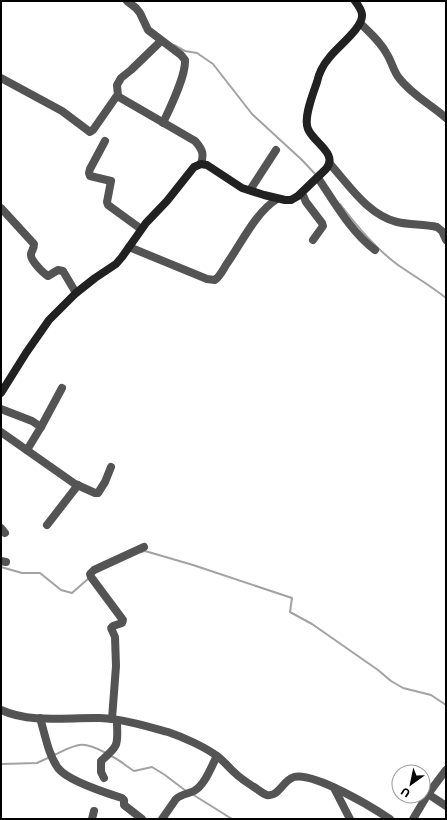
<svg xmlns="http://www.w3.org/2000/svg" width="447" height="820" font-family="Montserrat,sans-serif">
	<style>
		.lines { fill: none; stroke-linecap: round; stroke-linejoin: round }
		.stream { stroke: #a2a2a2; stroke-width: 2 }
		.street { stroke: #545454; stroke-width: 8 }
		.secondary { stroke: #212121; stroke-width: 8 }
	</style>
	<rect width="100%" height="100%" fill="#fff"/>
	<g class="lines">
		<!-- stream -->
		<g class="stream">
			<polyline points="174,45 185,51 197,53 213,64 252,114 302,160 317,176"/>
			<path d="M340 204C357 226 375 248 398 265 414 276 431 286 446 298"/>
			<polyline points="141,552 145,551 193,565 292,598 290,612 312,624 378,670 391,681 403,688 431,695 446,705"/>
			<polyline points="1,567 22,573 40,573 61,590 72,593 89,578"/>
			<path d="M54 755C78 744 81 740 106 753"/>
			<path d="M111 756C120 760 126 766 134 771L152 767 165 775 186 791"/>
			<polyline points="1,764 37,763 50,757"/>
			<polyline points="192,794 232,819"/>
		</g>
		<!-- street -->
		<g class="street">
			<path d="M127 1 136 8 140 13 148 30 181 55 185 60C186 76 170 108 163 123"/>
			<path d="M360 23C370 33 381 42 388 56 392 63 394 72 399 78 412 95 430 104 446 118"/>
			<path d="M1 78 62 111 90 132 93 130 116 97H119L195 141C203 150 204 154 201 164"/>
			<polyline points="118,96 117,85 121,78 131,70 161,41"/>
			<polyline points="105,141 90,169 89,173 90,176 111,181 107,202 108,205 141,229"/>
			<path d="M330 164C349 185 368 215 397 222 410 225 424 224 437 227L442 231 446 240"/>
			<path d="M318 178C335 203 351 232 375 250"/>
			<polyline points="250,190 276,150"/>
			<polyline points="302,193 306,202 322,223 323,226 313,240"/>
			<path d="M1 208 34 244C34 249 32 250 31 254 30 260 43 273 48 276L58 270 63 271 76 293"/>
			<path d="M129 247 207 279 215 280C220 276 223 270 226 265 241 244 255 213 277 199"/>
			<polyline points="1,409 32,421 41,427 27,450"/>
			<polyline points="41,427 62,388"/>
			<polyline points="1,432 75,484 95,493 98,493 105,482 111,467"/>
			<polyline points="47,525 78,485"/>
			<polyline points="1,528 5,533"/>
			<polyline points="1,561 6,562"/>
			<path d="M1 710C32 724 68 717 100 718 123 719 146 726 168 732 183 737 205 747 217 756 224 761 229 768 235 773 241 779 249 784 257 789 260 791 263 794 267 795 279 797 283 780 294 777 314 772 372 807 390 819"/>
			<path d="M40 718C45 734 48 754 58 768 67 780 106 793 122 798L124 800V805L142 819"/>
			<polyline points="112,719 116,666 115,637 111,628 113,626 122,623 123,620 91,577 90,574 94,570 144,547"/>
			<path d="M104 778 101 772V761C121 744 117 744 117 720"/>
			<polyline points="334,788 350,819"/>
			<polyline points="428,794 446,806"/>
			<polyline points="92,819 94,811"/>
			<path d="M162 819 176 799C181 794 188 794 194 791 205 785 211 767 217 756"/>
			<polyline points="413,819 428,794 446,770"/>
		</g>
		<!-- secondary -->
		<path class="secondary" d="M1 393 26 353 49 320 76 293 95 278 116 264 122 257 146 223 167 201 194 167 201 164 207 165 242 188 264 195 285 200H291L298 196 326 169C339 154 313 142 308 129 303 118 313 94 317 82 319 73 323 65 329 58 337 47 363 28 362 15 362 10 358 5 355 1"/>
	</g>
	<!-- border -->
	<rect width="447" height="820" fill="none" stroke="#000000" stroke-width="4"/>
	<!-- north arrow -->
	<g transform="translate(411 784) rotate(213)"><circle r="19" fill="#ffffff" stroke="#999999"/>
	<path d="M0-3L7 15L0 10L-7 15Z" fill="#000000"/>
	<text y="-6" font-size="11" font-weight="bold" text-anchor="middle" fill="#000000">U</text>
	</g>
</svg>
